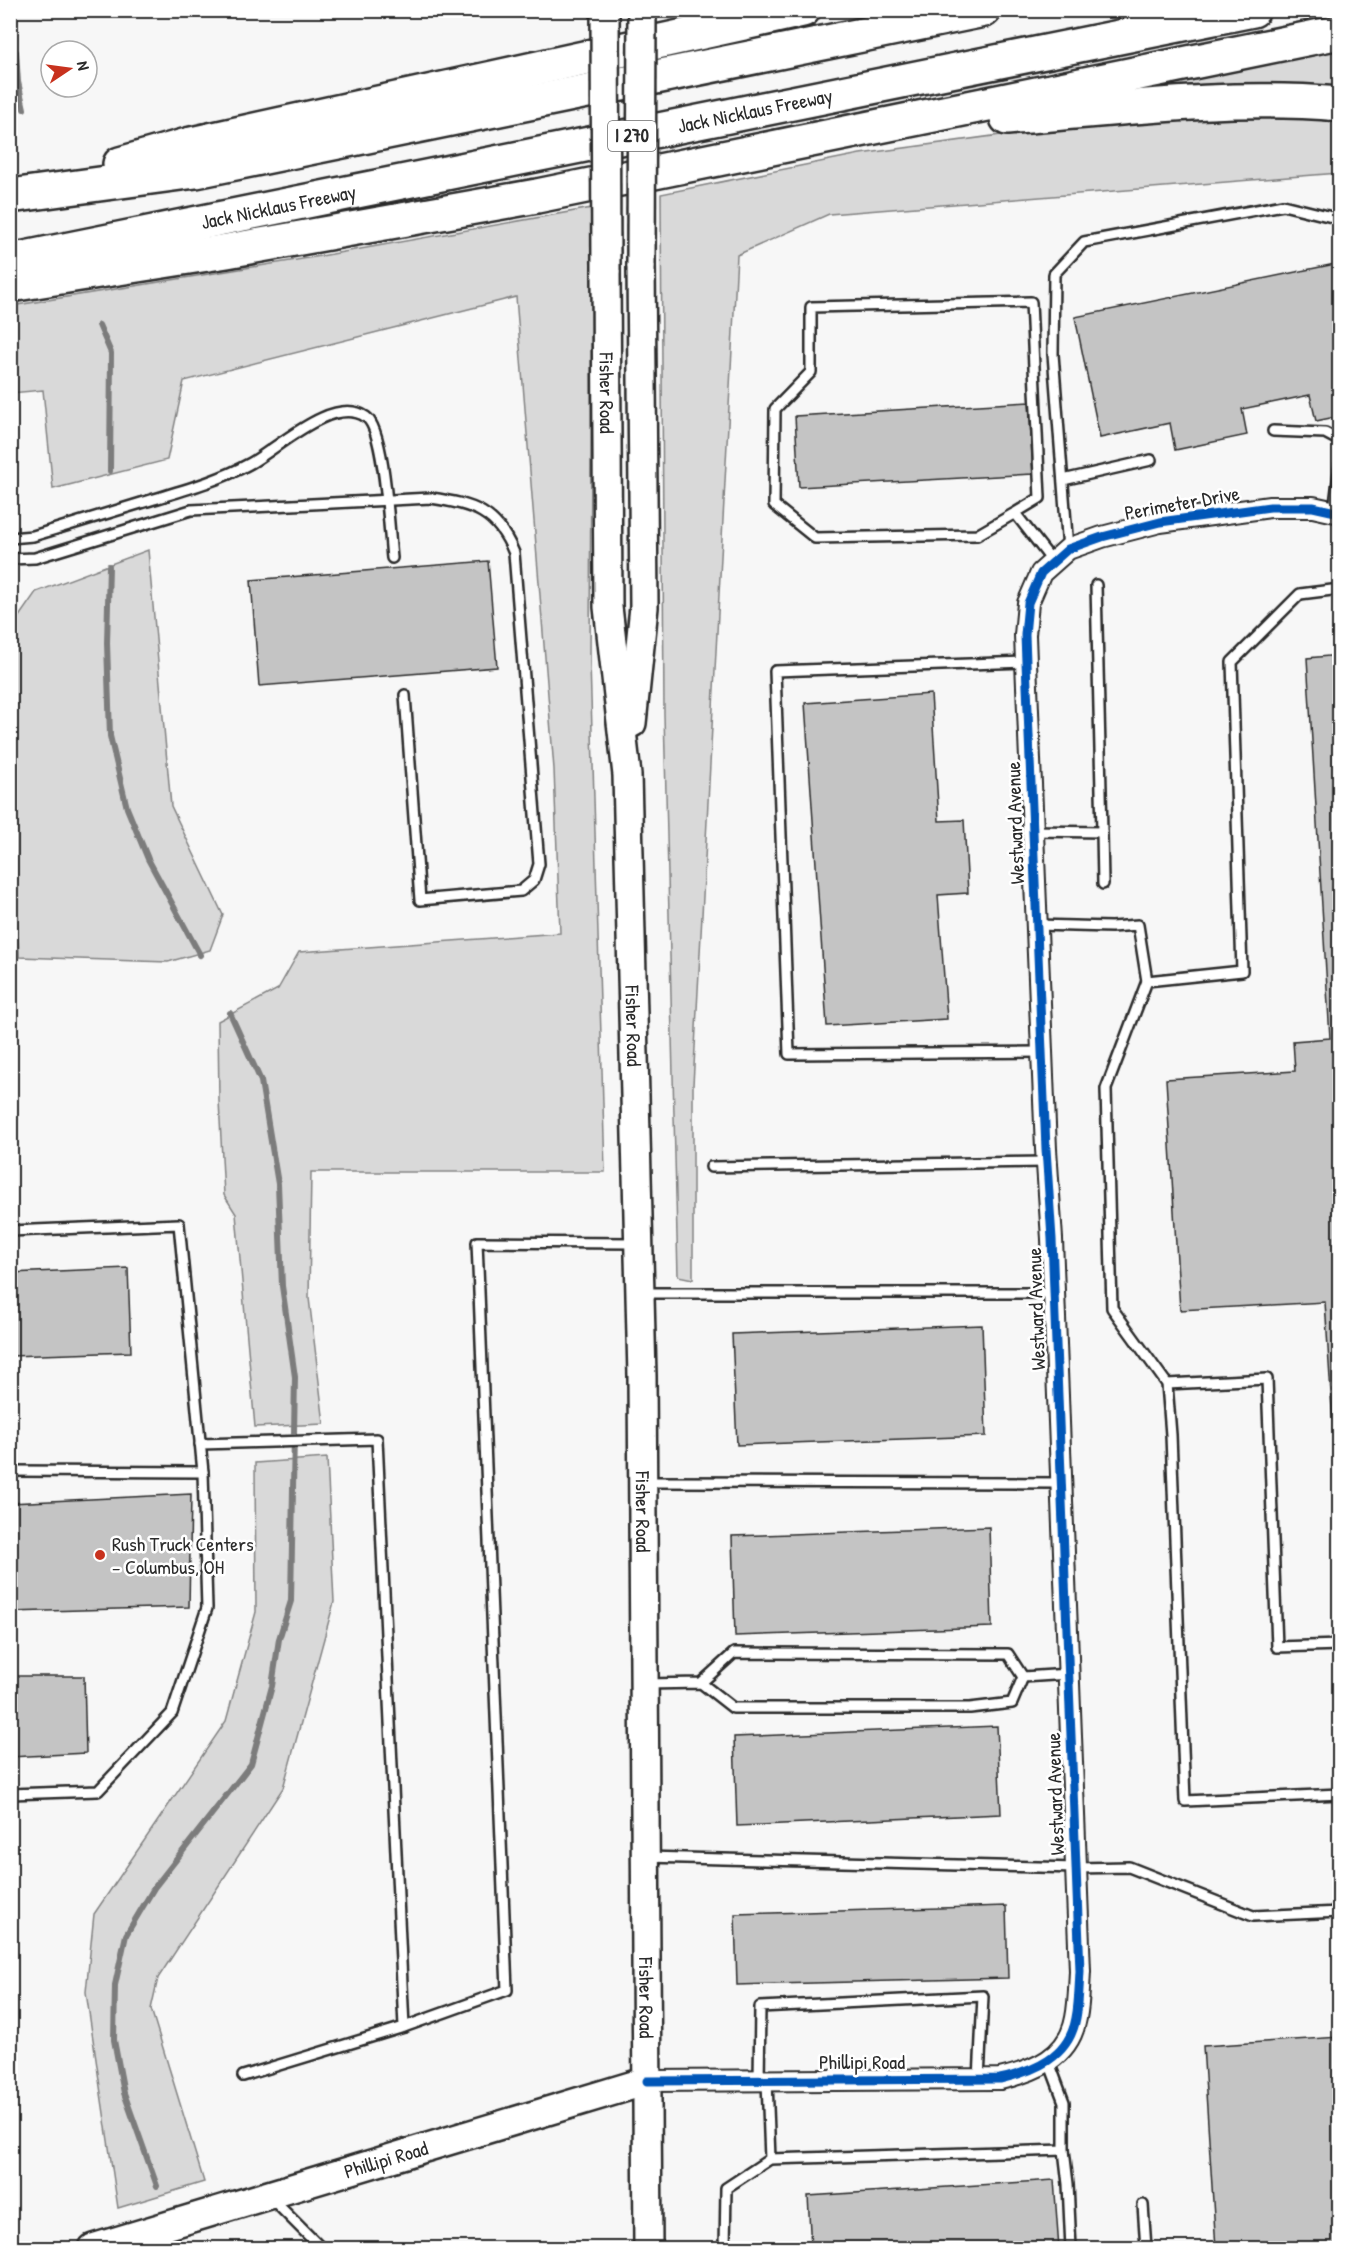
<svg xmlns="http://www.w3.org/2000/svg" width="1350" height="2259" font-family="'Patrick Hand',sans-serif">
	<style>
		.green { fill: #d9d9d9; stroke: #828282; stroke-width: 1.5 }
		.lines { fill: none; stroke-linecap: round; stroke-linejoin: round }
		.stream { stroke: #7b7b7b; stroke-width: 6 }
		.building { fill: #c4c4c4; stroke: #2b2b2b; stroke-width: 1.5 }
		.service-casing { stroke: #2b2b2b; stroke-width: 14 }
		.minor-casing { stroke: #2b2b2b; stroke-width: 24 }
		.secondary-casing { stroke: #2b2b2b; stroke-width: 32 }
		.motorway-casing { stroke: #2b2b2b; stroke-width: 38 }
		.service { stroke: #fff; stroke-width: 9 }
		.minor { stroke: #fff; stroke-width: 20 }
		.secondary { stroke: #fff; stroke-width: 27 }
		.motorway { stroke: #fff; stroke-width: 33 }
		.secondary-bridge-casing { stroke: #2b2b2b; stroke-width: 32; stroke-linecap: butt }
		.secondary-bridge { stroke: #fff; stroke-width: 27 }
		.cycleway-casing { stroke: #fff; stroke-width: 13 }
		.cycleway { stroke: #0057b8; stroke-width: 9 }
		.poi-dot { fill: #c8321e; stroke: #fff; stroke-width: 2 }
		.labels { text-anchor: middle; stroke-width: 5; stroke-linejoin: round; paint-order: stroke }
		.shield { fill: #fff; stroke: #6b6b6b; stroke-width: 1.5 }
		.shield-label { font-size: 18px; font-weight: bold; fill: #2b2b2b }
		.street-label { font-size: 20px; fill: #2b2b2b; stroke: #fff }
		.poi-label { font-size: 20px; fill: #2b2b2b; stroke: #fff; text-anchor: start }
	</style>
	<rect width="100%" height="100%" fill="#f7f7f7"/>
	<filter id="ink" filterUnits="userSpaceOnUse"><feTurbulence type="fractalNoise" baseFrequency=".0167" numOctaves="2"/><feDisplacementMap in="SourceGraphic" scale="12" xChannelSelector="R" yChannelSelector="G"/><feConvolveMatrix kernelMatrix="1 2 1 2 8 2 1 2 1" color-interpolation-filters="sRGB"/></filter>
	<g filter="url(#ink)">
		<!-- green -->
		<g class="green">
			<polygon points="1339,49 1339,97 1105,95"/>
			<polygon points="1197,116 1306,117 1339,122 1339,173 829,214 737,255 693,1085 693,1279 678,1276 664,714 661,194 860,154 1037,130"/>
			<polygon points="592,208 590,663 605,1172 311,1172 309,1298 324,1424 255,1427 236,1214 224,1195 219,1101 218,1021 278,989 299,952 560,933 554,769 516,297 184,381 167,460 53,489 43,390 11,393 11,306 321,256"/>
			<polygon points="148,550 171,806 223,915 210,950 168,962 19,957 11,776 11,628 36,592"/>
			<polygon points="327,1458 334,1602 283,1788 158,1978 151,2009 204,2182 118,2208 86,1992 94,1914 226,1721 256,1612 255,1463"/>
		</g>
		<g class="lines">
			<!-- stream -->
			<g class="stream">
				<polyline points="14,10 15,13"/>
				<polyline points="16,52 18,82 24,109"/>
				<polyline points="99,325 111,353 110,471"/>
				<polyline points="109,566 107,643 110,736 127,808 148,859 200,955"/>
				<polyline points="157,2186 124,2093 114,2040 115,1985 126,1935 154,1888 251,1764 272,1686 279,1639 291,1601 295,1377 282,1286 278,1184 261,1081 230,1013"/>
			</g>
		</g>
		<!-- building -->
		<g class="building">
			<polygon points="1340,263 1340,416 1316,421 1310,395 1242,409 1247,435 1175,450 1170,423 1100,438 1075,317"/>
			<polygon points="1029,402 1033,474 799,487 795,416"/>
			<polygon points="488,561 497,667 259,686 251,580"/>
			<polygon points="1340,655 1340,1532 1325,1302 1180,1310 1166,1079 1295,1071 1293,1041 1330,1038 1307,658"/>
			<polygon points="931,694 939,821 964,820 968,893 938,895 947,1019 827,1026 805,703"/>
			<polygon points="128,1268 131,1352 10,1356 10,1273"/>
			<polygon points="982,1325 986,1436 737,1445 732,1334"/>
			<polygon points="191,1494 189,1607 10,1612 10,1503"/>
			<polygon points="989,1527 992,1627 735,1636 732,1536"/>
			<polygon points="10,1676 84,1676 86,1753 10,1757"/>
			<polygon points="997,1726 1001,1814 737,1826 734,1737"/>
			<polygon points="1006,1906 1008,1978 737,1985 735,1914"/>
			<polygon points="1340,2037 1340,2248 1216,2248 1203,2046"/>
			<polygon points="1054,2180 1059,2248 811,2248 808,2196"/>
		</g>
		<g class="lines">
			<defs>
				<g id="service">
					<polyline points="1273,431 1325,433 1340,441"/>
					<polyline points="1063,480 1151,460"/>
					<polyline points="1334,512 1340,465"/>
					<polyline points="1015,513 977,535 815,538 774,505 775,409 811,372 811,307 1031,302 1040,498 1015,513 1053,562"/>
					<path d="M10 538 33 536C72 524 111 512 151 500 184 490 218 481 249 464 276 450 333 394 366 417 385 430 389 532 392 558"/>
					<polyline points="1068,549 1053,354 1054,274 1084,242 1283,205 1340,219"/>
					<path d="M10 559 35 558 191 510 431 498C473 504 497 511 514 553L539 864 534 880 521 891 420 900 405 695"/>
					<polyline points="1340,589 1300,594 1232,662 1242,971 1147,981 1106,1089 1112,1308 1167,1384 1171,1435 1185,1801 1340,1794"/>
					<polyline points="1026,662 775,671 789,1054 1042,1052"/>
					<polyline points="1033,831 1102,832 1096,585"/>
					<polyline points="1102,832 1103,884"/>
					<polyline points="1037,925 1111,927 1138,925 1147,981"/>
					<polyline points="711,1167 1046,1162"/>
					<polyline points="10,1231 179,1224 203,1472 207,1608 172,1713 98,1791 10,1794"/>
					<polyline points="642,1293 1054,1293"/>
					<polyline points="1167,1384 1267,1379 1277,1647 1340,1645"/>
					<polyline points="200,1444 377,1439 404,2027 243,2076"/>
					<polyline points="10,1471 203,1472"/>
					<polyline points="646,1482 1061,1483"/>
					<polyline points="1023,1677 1069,1674"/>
					<polyline points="646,1684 701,1683 734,1653 1008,1654 1023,1677 1012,1703 970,1708 733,1708 701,1683"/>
					<polyline points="646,1857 1076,1868 1129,1867 1253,1916 1340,1912"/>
					<polyline points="404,2027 507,1990 477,1242 637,1243"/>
					<polyline points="759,2081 760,2007 983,1996 979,2080"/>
					<polyline points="767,2081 770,2159"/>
					<polyline points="1064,2150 1068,2184 1071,2248"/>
					<polyline points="270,2197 321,2248"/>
					<polyline points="1143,2205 1146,2248"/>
					<polyline points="725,2248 726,2188 770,2159 1064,2150 1064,2102 1049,2062"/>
				</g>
				<path id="minor" d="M647 2081 1000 2079C1034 2071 1069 2058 1076 2018 1079 2003 1079 1987 1080 1971L1052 1239 1046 1149 1026 662 1025 635 1028 603 1041 573 1068 549 1102 537 1160 522 1270 507H1313L1340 513"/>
				<g id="secondary">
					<path id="s1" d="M606 271 608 607 627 775 642 1376 648 2248"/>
					<polyline points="632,723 644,607 641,265"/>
					<path id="s2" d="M93 2248 647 2081"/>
				</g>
				<g id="motorway">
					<path d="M1007 118C1116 109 1231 94 1340 104"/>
					<polyline points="120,164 191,144 803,10"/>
					<polyline points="10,196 196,171 984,10"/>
					<path id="s3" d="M10 261 1253 10"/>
					<polyline points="10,285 227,251 537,196 1340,32"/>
				</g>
			</defs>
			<!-- service casing -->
			<use href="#service" class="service-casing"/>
			<!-- minor casing -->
			<use href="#minor" class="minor-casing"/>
			<!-- secondary casing -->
			<use href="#secondary" class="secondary-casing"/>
			<!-- motorway casing -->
			<use href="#motorway" class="motorway-casing"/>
			<!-- service -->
			<use href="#service" class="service"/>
			<!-- minor -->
			<use href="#minor" class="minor"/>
			<!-- secondary -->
			<use href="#secondary" class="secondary"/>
			<!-- motorway -->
			<use href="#motorway" class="motorway"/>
			<defs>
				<g id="secondary-bridge">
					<polyline points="605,10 606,271"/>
					<polyline points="641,265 642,10"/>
				</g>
			</defs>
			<!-- secondary-bridge casing -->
			<use href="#secondary-bridge" class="secondary-bridge-casing"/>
			<!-- secondary-bridge -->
			<use href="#secondary-bridge" class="secondary-bridge"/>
			<defs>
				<path id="cycleway" d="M647 2081 1000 2079C1034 2071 1069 2058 1076 2018 1079 2003 1079 1987 1080 1971L1052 1239 1046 1149 1026 662 1025 635 1028 603 1041 573 1068 549 1102 537 1160 522 1270 507H1313L1340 513"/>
			</defs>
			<!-- cycleway casing -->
			<use href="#cycleway" class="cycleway-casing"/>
			<!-- cycleway -->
			<use href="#cycleway" class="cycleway"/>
		</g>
	</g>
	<!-- markers -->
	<circle class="poi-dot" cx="100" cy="1555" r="6"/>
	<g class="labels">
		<!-- shield labels -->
		<rect class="shield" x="608" y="121" width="48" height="30" rx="4.5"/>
		<g class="shield-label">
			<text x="632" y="142">I 270</text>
		</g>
		<!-- street labels -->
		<g class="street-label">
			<text dy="7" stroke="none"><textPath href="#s3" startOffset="760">Jack Nicklaus Freeway</textPath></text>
			<text dy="7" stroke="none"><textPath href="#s3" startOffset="274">Jack Nicklaus Freeway</textPath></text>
			<text dy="7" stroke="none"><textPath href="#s1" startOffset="122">Fisher Road</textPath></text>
			<text transform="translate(1182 503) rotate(-10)" y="7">Perimeter Drive</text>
			<text transform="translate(1015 823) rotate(-92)" y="7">Westward Avenue</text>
			<text dy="7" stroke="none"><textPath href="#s1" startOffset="756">Fisher Road</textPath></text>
			<text transform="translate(1036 1309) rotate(-92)" y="7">Westward Avenue</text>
			<text dy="7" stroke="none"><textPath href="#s1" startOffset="1242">Fisher Road</textPath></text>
			<text transform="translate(1055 1794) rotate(-92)" y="7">Westward Avenue</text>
			<text dy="7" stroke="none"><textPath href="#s1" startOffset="1728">Fisher Road</textPath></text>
			<text x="862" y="2069">Phillipi Road</text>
			<text dy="7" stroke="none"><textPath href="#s2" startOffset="306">Phillipi Road</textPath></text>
		</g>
		<!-- poi labels -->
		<g class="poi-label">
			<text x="112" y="1551">Rush Truck Centers<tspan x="112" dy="23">– Columbus, OH</tspan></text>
		</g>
	</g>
	<!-- margin -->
	<rect width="1350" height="2259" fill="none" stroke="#fff" stroke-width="36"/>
	<rect x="18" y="18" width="1314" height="2223" fill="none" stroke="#2b2b2b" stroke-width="2" filter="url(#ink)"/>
	<!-- north arrow -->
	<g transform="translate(69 69) rotate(77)"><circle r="28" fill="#ffffff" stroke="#aaaaaa" stroke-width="1.5"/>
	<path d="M0-4.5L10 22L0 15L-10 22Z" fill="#c8321e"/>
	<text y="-9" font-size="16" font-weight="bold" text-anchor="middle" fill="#2b2b2b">N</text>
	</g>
</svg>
